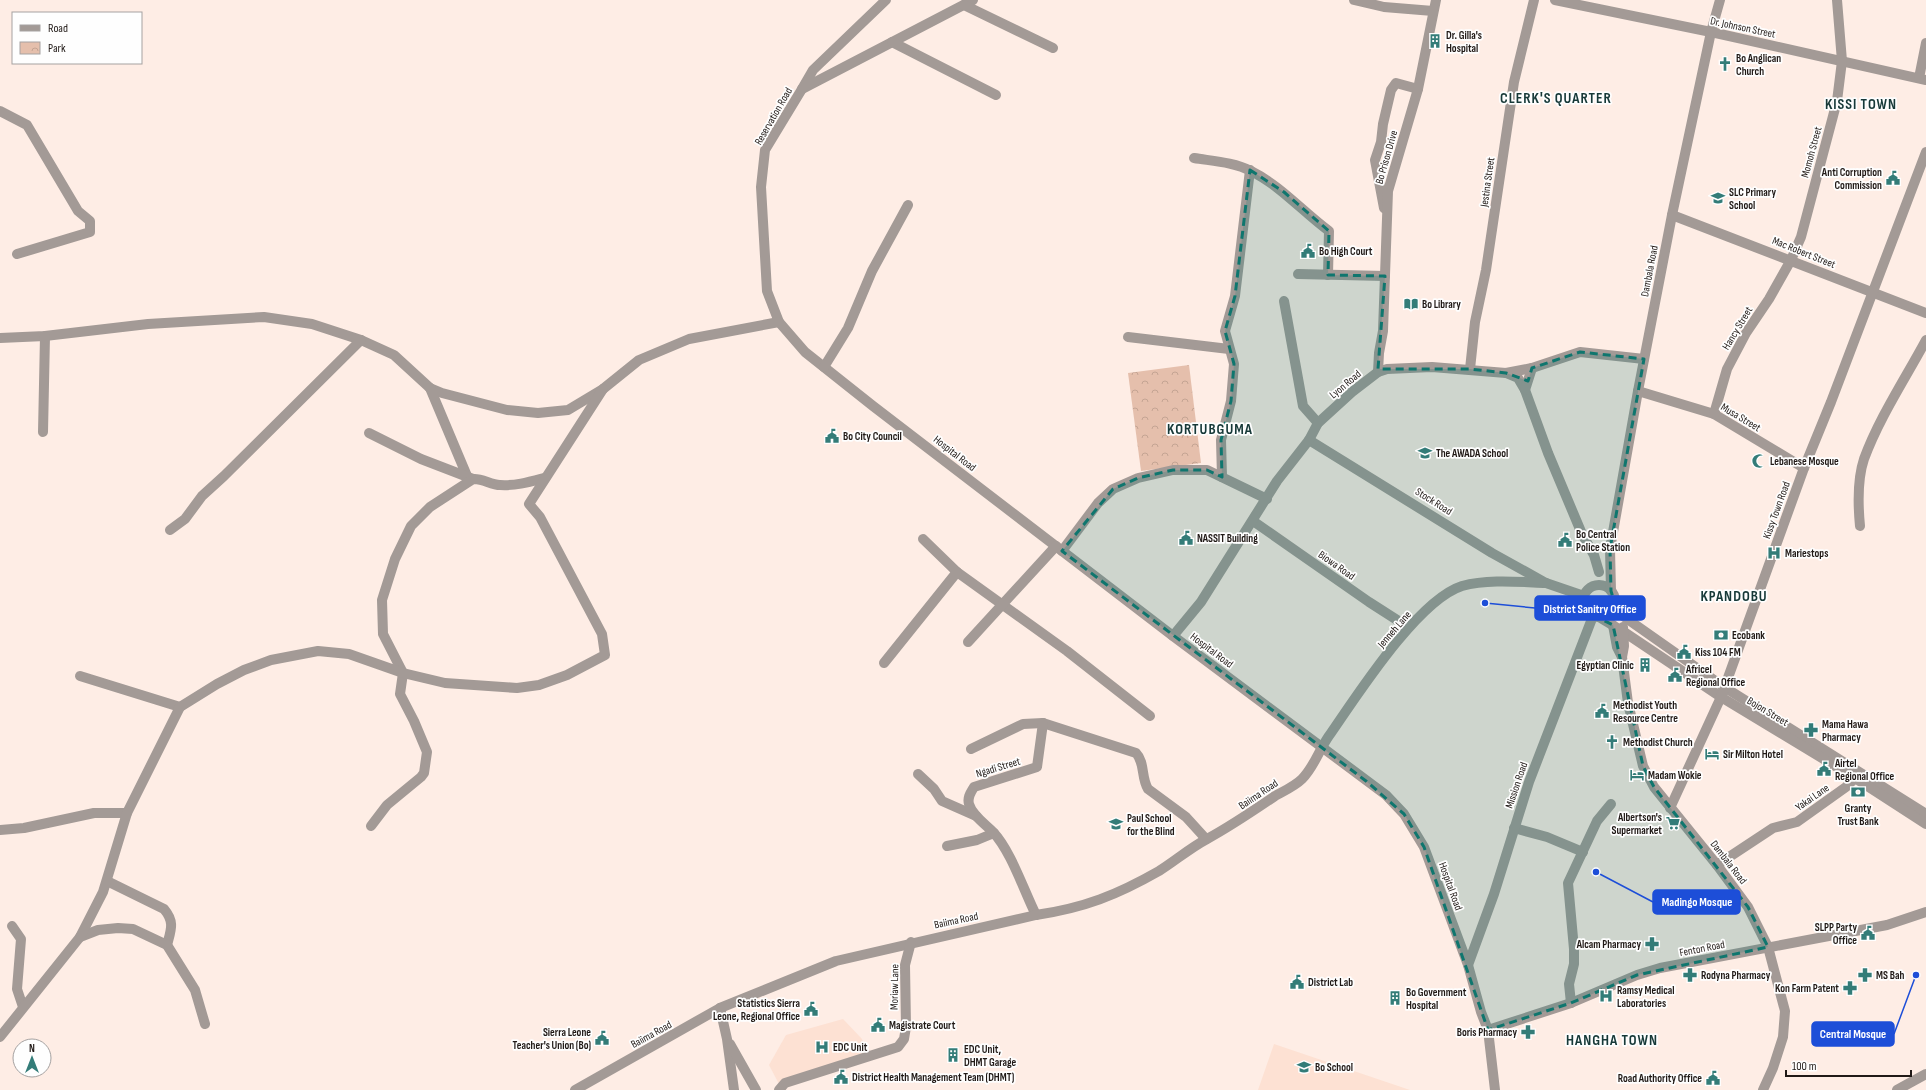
<svg xmlns="http://www.w3.org/2000/svg" width="1926" height="1090" font-family="'Sofia Sans Condensed',sans-serif">
	<style>
		.built { fill: #fde1d3 }
		.park { fill: url(#park-crowns) }
		.lines { fill: none; stroke-linecap: round; stroke-linejoin: round }
		.minor { stroke: #a39a96; stroke-width: 10 }
		.marked { fill: #0f766e; fill-opacity: 0.2; stroke: #0f766e; stroke-width: 3; stroke-dasharray: 8 5; stroke-linejoin: round }
		.labels { text-anchor: middle; stroke-width: 3.5; stroke-linejoin: round; paint-order: stroke }
		.street-label { font-size: 11px; fill: #201916; stroke: #fefefe }
		.poi-label { font-size: 11px; font-weight: bold; fill: #201916; stroke: #fefefe; text-anchor: start }
		.district-label { font-size: 15px; font-weight: bold; letter-spacing: 1px; fill: #173938; stroke: #fefefe }
		.leader { fill: none; stroke: #1d4ed8; stroke-width: 1.5 }
		.callout-dot { fill: #1d4ed8; stroke: #fefefe; stroke-width: 1.5 }
		.callout { fill: #1d4ed8; stroke: #1d4ed8; stroke-width: 1.5 }
		.callout-label { font-size: 12px; text-anchor: middle; font-weight: bold; fill: #fff }
	</style>
	<defs>
		<pattern id="park-crowns" width="20" height="18" patternUnits="userSpaceOnUse"><rect width="20" height="18" fill="#e5bfac"/><path d="M2 6a3 3 0 1 1 6 0M12 15a3 3 0 1 1 6 0" fill="none" stroke="#c4a493"/></pattern>
	</defs>
	<rect width="100%" height="100%" fill="#feede5"/>
	<!-- built -->
	<g class="built">
		<polygon points="843,1019 862,1039 867,1054 779,1084 769,1065 786,1035"/>
		<polygon points="1274,1044 1410,1090 1258,1090"/>
	</g>
	<!-- park -->
	<polygon class="park" points="1189,365 1201,463 1141,471 1128,373"/>
	<g class="lines">
		<!-- minor -->
		<g class="minor">
			<polyline points="973,0 802,89 765,150 761,187 767,291 779,322 805,352 873,406 1173,636 1386,795 1404,814 1424,847 1468,965 1481,1012 1488,1030 1495,1090"/>
			<polyline points="1354,0 1384,7 1433,11"/>
			<polyline points="1555,0 1711,32 1926,80"/>
			<polyline points="964,5 1053,48"/>
			<polyline points="892,42 996,95"/>
			<polyline points="1919,78 1926,43"/>
			<polyline points="802,89 813,70 886,0"/>
			<polyline points="0,111 27,125 78,211 90,221 90,232 17,254"/>
			<path d="M1194 158C1212 161 1234 162 1251 171 1281 186 1303 212 1329 231L1328 275"/>
			<polyline points="1384,208 1375,160 1381,142 1383,124 1391,90 1396,83 1418,89"/>
			<polyline points="1672,215 1926,313"/>
			<polyline points="1298,274 1385,276"/>
			<polyline points="1284,301 1303,406 1318,423"/>
			<polyline points="1128,337 1229,349"/>
			<polyline points="0,338 45,336 148,324 264,317 312,324 361,340 394,355 430,388 442,393 507,410 538,413 568,410 603,389 639,360 689,339 779,322"/>
			<polyline points="824,367 848,328 872,271 908,205"/>
			<polyline points="1470,369 1475,322 1486,270 1514,82 1534,0"/>
			<polyline points="1378,372 1379,353 1383,331 1388,191 1418,89 1436,0"/>
			<polyline points="1506,373 1518,378 1525,390 1548,453 1582,534 1594,555 1599,572"/>
			<polyline points="430,388 467,476"/>
			<polyline points="1525,390 1532,368"/>
			<polyline points="1638,391 1714,414 1804,468"/>
			<polyline points="1714,414 1727,369 1746,333 1769,299 1791,260 1801,237 1837,101 1842,61 1837,0"/>
			<polyline points="43,432 45,336"/>
			<polyline points="369,433 421,459 473,479"/>
			<polyline points="1309,440 1492,553 1546,583 1584,596"/>
			<polyline points="1222,477 1221,440 1231,401 1234,364 1225,331 1235,296 1250,170"/>
			<polyline points="1253,521 1369,602 1408,627"/>
			<path d="M1860 526C1858 505 1857 480 1864 459 1879 418 1905 379 1926 340"/>
			<polyline points="170,530 185,519 202,496 224,476 361,340"/>
			<polyline points="923,539 957,572 1067,651 1150,716"/>
			<polyline points="1062,551 1098,503 1113,489 1138,478 1173,470 1207,470 1267,499"/>
			<circle cx="1599" cy="601" r="16"/>
			<polyline points="1611,591 1610,549 1638,391 1672,215 1711,32 1720,0"/>
			<polyline points="1613,609 1724,687 1926,814"/>
			<polyline points="1599,617 1624,632 1721,697 1855,778 1926,824"/>
			<polyline points="1613,625 1617,647 1622,657 1628,703 1643,766 1654,787 1717,865 1748,907 1768,947 1785,1011 1783,1037 1773,1068 1763,1090"/>
			<polyline points="1173,636 1201,602 1277,481 1309,440 1318,423 1352,392 1378,372 1387,369 1432,367 1506,373 1532,368 1580,352 1644,359"/>
			<polyline points="968,642 1056,546"/>
			<polyline points="1622,657 1624,646 1623,627"/>
			<polyline points="884,663 957,572"/>
			<polyline points="80,676 180,707"/>
			<path d="M971 749 1023 724 1043 723 1136 753C1145 762 1141 778 1148 789L1186 817 1206 839"/>
			<polyline points="918,774 934,789 942,801 976,816"/>
			<polyline points="1670,808 1721,697 1804,468 1831,402 1926,152"/>
			<path d="M371 826 387 805 421 777 424 773 427 752 414 721 400 694 403 673 383 634 382 600 395 559 411 526 430 507 473 479C482 478 491 485 500 485 515 486 529 482 544 478"/>
			<polyline points="1514,828 1547,837 1583,852"/>
			<polyline points="0,830 24,828 94,813 127,813"/>
			<polyline points="947,846 977,840 994,833"/>
			<polyline points="1717,865 1773,828 1797,822 1846,787 1855,778"/>
			<path d="M107 881 164 909C175 922 171 930 167 945"/>
			<path d="M1036 915C1024 891 1011 851 993 832 985 824 972 815 969 804 967 797 971 792 974 787L1037 767 1043 723"/>
			<polyline points="12,926 21,939 17,989 23,1007"/>
			<polyline points="80,937 98,930 118,928 133,929 167,945 195,990 205,1024"/>
			<polyline points="1468,965 1494,894 1529,782 1593,616"/>
			<polyline points="1571,1003 1569,984 1574,964 1574,949 1568,883 1597,821 1611,804"/>
			<polyline points="720,1008 727,1039 734,1090"/>
			<polyline points="1488,1030 1571,1003 1637,975 1660,968 1887,925 1926,912"/>
			<polyline points="0,1037 80,937 103,892 127,813 180,707 217,684 244,670 271,660 318,651 349,654 403,673 445,683 517,688 539,685 567,675 605,655 602,634 540,517 529,504 603,389"/>
			<polyline points="730,1044 756,1090"/>
			<path d="M575 1090 720 1008 836 961 1036 915C1084 908 1117 895 1159 871 1175 861 1190 848 1207 839 1231 826 1253 811 1275 796 1284 791 1295 786 1302 779 1315 766 1320 747 1331 733 1358 694 1418 600 1462 586 1488 579 1519 582 1546 583"/>
			<polyline points="779,1090 785,1083 898,1047 904,1039 906,1027 905,965 911,942"/>
			<polyline points="1897,1090 1926,1074"/>
		</g>
	</g>
	<!-- marked area -->
	<path class="marked" d="M1250 170 1284 192 1329 231 1328 275 1385 276 1378 369H1470L1506 373 1528 381 1532 368 1580 352 1644 359 1610 549 1611 591 1615 604 1603 620 1613 625 1643 766 1654 787 1748 907 1768 947 1637 975 1571 1003 1488 1030 1424 847 1404 814 1366 781 1062 551 1113 489 1138 478 1173 470H1207L1222 477 1221 440 1231 401 1234 364 1225 331 1235 296Z"/>
	<!-- icons -->
	<defs>
		<symbol id="building-bare" viewBox="-9 -9 18 18"><path d="M-4-6H4V6H1V3H-1V6H-4ZM-2.5-4.3h1.7v1.8h-1.7ZM.8-4.3h1.7v1.8H.8ZM-2.5-1h1.7V.8h-1.7ZM.8-1h1.7V.8H.8Z" fill="#337c78" stroke="#fefefe" stroke-width="2.5" paint-order="stroke"/></symbol>
		<symbol id="church-bare" viewBox="-9 -9 18 18"><path d="M-1.2-6h2.4v3.5h3.3v2.4h-3.3V6h-2.4V-.1h-3.3v-2.4h3.3Z" fill="#337c78" stroke="#fefefe" stroke-width="2.5" paint-order="stroke"/></symbol>
		<symbol id="civic-bare" viewBox="-9 -9 18 18"><path d="M-.6-6.5H3V-4.5H.6V-3L4-1V1h2V6H-6V1h2V-1L-.6-3ZM-1.2 2.5V6h2.4V2.5Z" fill="#337c78" stroke="#fefefe" stroke-width="2.5" paint-order="stroke"/></symbol>
		<symbol id="school-bare" viewBox="-9 -9 18 18"><path d="M0-5L7-2L0 1L-7-2ZM-4 1L0 2.5L4 1V4Q0 6-4 4Z" fill="#337c78" stroke="#fefefe" stroke-width="2.5" paint-order="stroke"/></symbol>
		<symbol id="library-bare" viewBox="-9 -9 18 18"><path d="M-6-4Q-3-5.5-.7-3.5V5Q-3 3-6 4ZM6-4Q3-5.5 .7-3.5V5Q3 3 6 4Z" fill="#337c78" stroke="#fefefe" stroke-width="2.5" paint-order="stroke"/></symbol>
		<symbol id="mosque-bare" viewBox="-9 -9 18 18"><path d="M3.5-4.9A6 6 0 1 0 3.5 4.9A5 5 0 1 1 3.5-4.9Z" fill="#337c78" stroke="#fefefe" stroke-width="2.5" paint-order="stroke"/></symbol>
		<symbol id="hospital-bare" viewBox="-9 -9 18 18"><path d="M-5-5h3v3.5h4V-5h3V5h-3V1.5h-4V5h-3Z" fill="#337c78" stroke="#fefefe" stroke-width="2.5" paint-order="stroke"/></symbol>
		<symbol id="bank-bare" viewBox="-9 -9 18 18"><path d="M-6-4H6V4H-6ZM0-2.3a2.3 2.3 0 1 0 0 4.6a2.3 2.3 0 1 0 0-4.6Z" fill="#337c78" stroke="#fefefe" stroke-width="2.5" paint-order="stroke"/></symbol>
		<symbol id="pharmacy-bare" viewBox="-9 -9 18 18"><path d="M-2-6h4v4h4v4h-4v4h-4v-4h-4v-4h4Z" fill="#337c78" stroke="#fefefe" stroke-width="2.5" paint-order="stroke"/></symbol>
		<symbol id="hotel-bare" viewBox="-9 -9 18 18"><path d="M-6-4.5h1.5V1H6V5H4.5V3h-9V5H-6ZM-4 0a1.8 1.8 0 1 1 3.6 0ZM.5 0V-2.5h3Q6-2.5 6 0Z" fill="#337c78" stroke="#fefefe" stroke-width="2.5" paint-order="stroke"/></symbol>
		<symbol id="supermarket-bare" viewBox="-9 -9 18 18"><path d="M-6-5.5h2.5l.6 2H6L4.5 2H-2.5L-4.4-4H-6ZM-1.5 3.2a1.3 1.3 0 1 0 .1 0ZM3 3.2a1.3 1.3 0 1 0 .1 0Z" fill="#337c78" stroke="#fefefe" stroke-width="2.5" paint-order="stroke"/></symbol>
	</defs>
	<g fill-rule="evenodd">
		<use href="#building-bare" x="1425" y="31" width="20" height="20"/>
		<use href="#church-bare" x="1715" y="54" width="20" height="20"/>
		<use href="#civic-bare" x="1883" y="168" width="20" height="20"/>
		<use href="#school-bare" x="1708" y="188" width="20" height="20"/>
		<use href="#civic-bare" x="1298" y="241" width="20" height="20"/>
		<use href="#library-bare" x="1401" y="294" width="20" height="20"/>
		<use href="#civic-bare" x="822" y="426" width="20" height="20"/>
		<use href="#school-bare" x="1415" y="443" width="20" height="20"/>
		<use href="#mosque-bare" x="1749" y="451" width="20" height="20"/>
		<use href="#civic-bare" x="1176" y="528" width="20" height="20"/>
		<use href="#civic-bare" x="1555" y="530" width="20" height="20"/>
		<use href="#hospital-bare" x="1764" y="543" width="20" height="20"/>
		<use href="#bank-bare" x="1711" y="625" width="20" height="20"/>
		<use href="#civic-bare" x="1674" y="642" width="20" height="20"/>
		<use href="#building-bare" x="1635" y="655" width="20" height="20"/>
		<use href="#civic-bare" x="1665" y="665" width="20" height="20"/>
		<use href="#civic-bare" x="1592" y="701" width="20" height="20"/>
		<use href="#pharmacy-bare" x="1801" y="720" width="20" height="20"/>
		<use href="#church-bare" x="1602" y="732" width="20" height="20"/>
		<use href="#hotel-bare" x="1702" y="744" width="20" height="20"/>
		<use href="#civic-bare" x="1814" y="759" width="20" height="20"/>
		<use href="#hotel-bare" x="1627" y="765" width="20" height="20"/>
		<use href="#bank-bare" x="1848" y="782" width="20" height="20"/>
		<use href="#supermarket-bare" x="1663" y="813" width="20" height="20"/>
		<use href="#school-bare" x="1106" y="814" width="20" height="20"/>
		<use href="#civic-bare" x="1858" y="923" width="20" height="20"/>
		<use href="#pharmacy-bare" x="1642" y="934" width="20" height="20"/>
		<use href="#pharmacy-bare" x="1680" y="965" width="20" height="20"/>
		<use href="#pharmacy-bare" x="1855" y="965" width="20" height="20"/>
		<use href="#civic-bare" x="1287" y="972" width="20" height="20"/>
		<use href="#pharmacy-bare" x="1840" y="978" width="20" height="20"/>
		<use href="#hospital-bare" x="1596" y="986" width="20" height="20"/>
		<use href="#building-bare" x="1385" y="988" width="20" height="20"/>
		<use href="#civic-bare" x="801" y="999" width="20" height="20"/>
		<use href="#civic-bare" x="868" y="1015" width="20" height="20"/>
		<use href="#pharmacy-bare" x="1518" y="1022" width="20" height="20"/>
		<use href="#civic-bare" x="592" y="1028" width="20" height="20"/>
		<use href="#hospital-bare" x="812" y="1037" width="20" height="20"/>
		<use href="#building-bare" x="943" y="1045" width="20" height="20"/>
		<use href="#school-bare" x="1294" y="1057" width="20" height="20"/>
		<use href="#civic-bare" x="831" y="1067" width="20" height="20"/>
		<use href="#civic-bare" x="1703" y="1068" width="20" height="20"/>
	</g>
	<g class="labels">
		<!-- street labels -->
		<g class="street-label">
			<text transform="translate(1743 27) rotate(12)" y="4">Dr. Johnson Street</text>
			<text transform="translate(773 116) rotate(-60)" y="4">Reservation Road</text>
			<text transform="translate(1811 152) rotate(-75)" y="4">Momoh Street</text>
			<text transform="translate(1386 157) rotate(-74)" y="4">Bo Prison Drive</text>
			<text transform="translate(1487 182) rotate(-82)" y="4">Jestina Street</text>
			<text transform="translate(1804 252) rotate(22)" y="4">Mac Robert Street</text>
			<text transform="translate(1649 271) rotate(-79)" y="4">Dambala Road</text>
			<text transform="translate(1737 328) rotate(-59)" y="4">Hancy Street</text>
			<text transform="translate(1345 384) rotate(-40)" y="4">Lyon Road</text>
			<text transform="translate(1741 417) rotate(31)" y="4">Musa Street</text>
			<text transform="translate(955 453) rotate(38)" y="4">Hospital Road</text>
			<text transform="translate(1434 501) rotate(32)" y="4">Stock Road</text>
			<text transform="translate(1776 510) rotate(-70)" y="4">Kissy Town Road</text>
			<text transform="translate(1337 565) rotate(35)" y="4">Biowa Road</text>
			<text transform="translate(1394 629) rotate(-49)" y="4">Jenneh Lane</text>
			<text transform="translate(1212 650) rotate(37)" y="4">Hospital Road</text>
			<text transform="translate(1768 711) rotate(31)" y="4">Bojon Street</text>
			<text transform="translate(998 767) rotate(-17)" y="4">Ngadi Street</text>
			<text transform="translate(1516 785) rotate(-71)" y="4">Mission Road</text>
			<text transform="translate(1258 794) rotate(-34)" y="4">Baiima Road</text>
			<text transform="translate(1812 797) rotate(-35)" y="4">Yakai Lane</text>
			<text transform="translate(1729 862) rotate(52)" y="4">Dambala Road</text>
			<text transform="translate(1451 886) rotate(70)" y="4">Hospital Road</text>
			<text transform="translate(956 920) rotate(-12)" y="4">Baiima Road</text>
			<text transform="translate(1702 948) rotate(-11)" y="4">Fenton Road</text>
			<text transform="translate(894 987) rotate(-89)" y="4">Moriaw Lane</text>
			<text transform="translate(651 1034) rotate(-29)" y="4">Baiima Road</text>
		</g>
		<!-- poi labels -->
		<g class="poi-label">
			<text x="1446" y="39">Dr. Gilla's<tspan x="1446" dy="13">Hospital</tspan></text>
			<text x="1736" y="62">Bo Anglican<tspan x="1736" dy="13">Church</tspan></text>
			<text x="1882" y="176" text-anchor="end">Anti Corruption<tspan x="1882" dy="13">Commission</tspan></text>
			<text x="1729" y="196">SLC Primary<tspan x="1729" dy="13">School</tspan></text>
			<text x="1319" y="255">Bo High Court</text>
			<text x="1422" y="308">Bo Library</text>
			<text x="843" y="440">Bo City Council</text>
			<text x="1436" y="457">The AWADA School</text>
			<text x="1770" y="465">Lebanese Mosque</text>
			<text x="1576" y="538">Bo Central<tspan x="1576" dy="13">Police Station</tspan></text>
			<text x="1197" y="542">NASSIT Building</text>
			<text x="1785" y="557">Mariestops</text>
			<text x="1732" y="639">Ecobank</text>
			<text x="1695" y="656">Kiss 104 FM</text>
			<text x="1634" y="669" text-anchor="end">Egyptian Clinic</text>
			<text x="1686" y="673">Africel<tspan x="1686" dy="13">Regional Office</tspan></text>
			<text x="1613" y="709">Methodist Youth<tspan x="1613" dy="13">Resource Centre</tspan></text>
			<text x="1822" y="728">Mama Hawa<tspan x="1822" dy="13">Pharmacy</tspan></text>
			<text x="1623" y="746">Methodist Church</text>
			<text x="1723" y="758">Sir Milton Hotel</text>
			<text x="1835" y="767">Airtel<tspan x="1835" dy="13">Regional Office</tspan></text>
			<text x="1648" y="779">Madam Wokie</text>
			<text x="1858" y="812" text-anchor="middle">Granty<tspan x="1858" dy="13">Trust Bank</tspan></text>
			<text x="1662" y="821" text-anchor="end">Albertson's<tspan x="1662" dy="13">Supermarket</tspan></text>
			<text x="1127" y="822">Paul School<tspan x="1127" dy="13">for the Blind</tspan></text>
			<text x="1857" y="931" text-anchor="end">SLPP Party<tspan x="1857" dy="13">Office</tspan></text>
			<text x="1641" y="948" text-anchor="end">Alcam Pharmacy</text>
			<text x="1701" y="979">Rodyna Pharmacy</text>
			<text x="1876" y="979">MS Bah</text>
			<text x="1308" y="986">District Lab</text>
			<text x="1839" y="992" text-anchor="end">Kon Farm Patent</text>
			<text x="1617" y="994">Ramsy Medical<tspan x="1617" dy="13">Laboratories</tspan></text>
			<text x="1406" y="996">Bo Government<tspan x="1406" dy="13">Hospital</tspan></text>
			<text x="800" y="1007" text-anchor="end">Statistics Sierra<tspan x="800" dy="13">Leone, Regional Office</tspan></text>
			<text x="889" y="1029">Magistrate Court</text>
			<text x="591" y="1036" text-anchor="end">Sierra Leone<tspan x="591" dy="13">Teacher's Union (Bo)</tspan></text>
			<text x="1517" y="1036" text-anchor="end">Boris Pharmacy</text>
			<text x="833" y="1051">EDC Unit</text>
			<text x="964" y="1053">EDC Unit,<tspan x="964" dy="13">DHMT Garage</tspan></text>
			<text x="1315" y="1071">Bo School</text>
			<text x="852" y="1081">District Health Management Team (DHMT)</text>
			<text x="1702" y="1082" text-anchor="end">Road Authority Office</text>
		</g>
		<!-- district labels -->
		<g class="district-label">
			<text x="1556" y="103">CLERK'S QUARTER</text>
			<text x="1861" y="109">KISSI TOWN</text>
			<text x="1210" y="434">KORTUBGUMA</text>
			<text x="1734" y="601">KPANDOBU</text>
			<text x="1612" y="1045">HANGHA TOWN</text>
		</g>
	</g>
	<!-- callouts -->
	<path class="leader" d="M1485 603L1535 608M1596 872L1653 902M1916 975L1894 1034"/>
	<g class="callout-dot">
		<circle cx="1485" cy="603" r="4"/>
		<circle cx="1596" cy="872" r="4"/>
		<circle cx="1916" cy="975" r="4"/>
	</g>
	<g class="callout">
		<rect x="1535" y="596" width="110" height="24" rx="4"/>
		<rect x="1653" y="890" width="87" height="24" rx="4"/>
		<rect x="1812" y="1022" width="82" height="24" rx="4"/>
	</g>
	<g class="callout-label">
		<text x="1590" y="613">District Sanitry Office</text>
		<text x="1697" y="906">Madingo Mosque</text>
		<text x="1853" y="1038">Central Mosque</text>
	</g>
	<!-- legend -->
	<rect x="12" y="12" width="130" height="52" fill="#fefefe" stroke="#a5a2a1"/>
	<rect x="20" y="25" width="20" height="6" fill="#a39a96" stroke="#a5a2a1"/>
	<text x="48" y="32" font-size="12" fill="#201916">Road</text>
	<rect x="20" y="42" width="20" height="12" fill="url(#park-crowns)" stroke="#a5a2a1"/>
	<text x="48" y="52" font-size="12" fill="#201916">Park</text>
	<!-- north arrow -->
	<g transform="translate(32 1058)"><circle r="19" fill="#fefefe" stroke="#a5a2a1"/>
	<path d="M0-3L7 15L0 10L-7 15Z" fill="#337c78"/>
	<text y="-6" font-size="11" font-weight="bold" text-anchor="middle" fill="#201916">N</text>
	</g>
	<!-- scale -->
	<path d="M1786 1070v6h125v-6" fill="none" stroke="#201916" stroke-width="2"/>
	<text x="1792" y="1070" font-size="12" fill="#201916" stroke="#fefefe" stroke-width="3" paint-order="stroke">100 m</text>
</svg>
